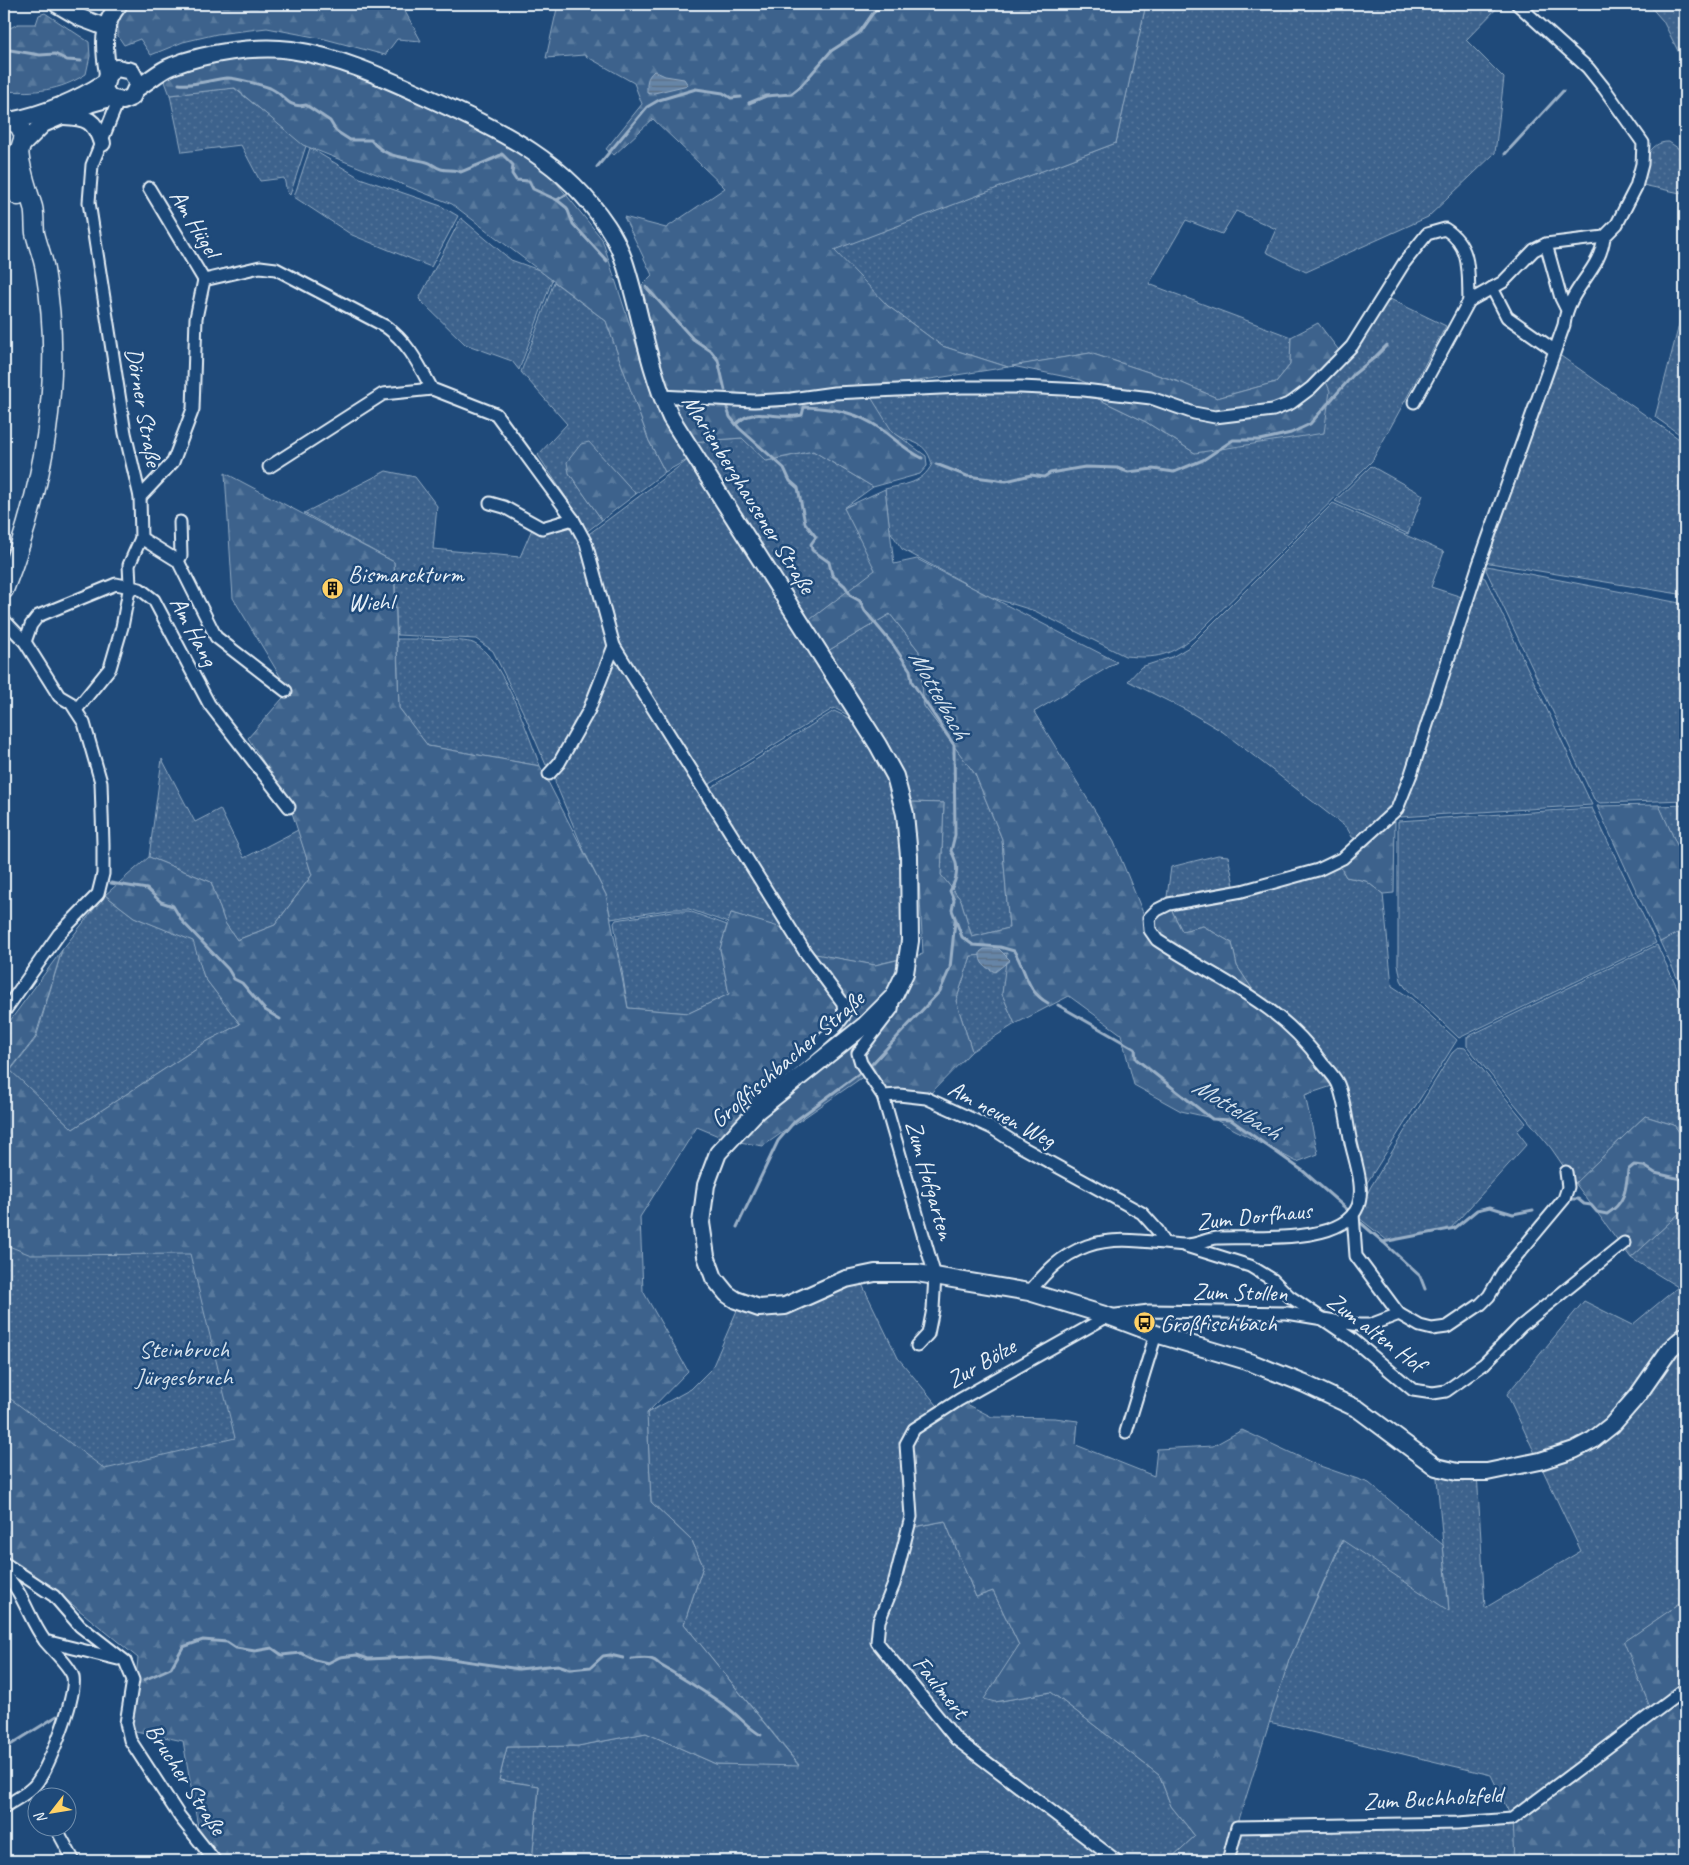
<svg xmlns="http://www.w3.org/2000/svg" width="1689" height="1865" font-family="Caveat,sans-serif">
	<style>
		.grass { fill: url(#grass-dots); stroke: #92aac2 }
		.forest { fill: url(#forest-firs); stroke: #92aac2 }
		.water { fill: url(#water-rules); stroke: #9ab0c7 }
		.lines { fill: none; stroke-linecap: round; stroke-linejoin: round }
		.stream { stroke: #9ab0c7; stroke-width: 3 }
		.street-casing { stroke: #e8f1f8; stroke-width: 15 }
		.secondary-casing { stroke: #e8f1f8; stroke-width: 20 }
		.primary-casing { stroke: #e8f1f8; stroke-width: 21 }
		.street { stroke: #1f4a7a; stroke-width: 11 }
		.secondary { stroke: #1f4a7a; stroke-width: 16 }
		.primary { stroke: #1f4a7a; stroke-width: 18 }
		.labels { text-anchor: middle; stroke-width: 5; stroke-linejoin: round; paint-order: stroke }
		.street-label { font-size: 24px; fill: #e8f1f8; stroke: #1f4a7a }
		.poi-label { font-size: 24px; fill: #e8f1f8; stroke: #1f4a7a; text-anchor: start }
		.park-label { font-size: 24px; fill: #d7e3ed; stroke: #1f4a7a }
		.water-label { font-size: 25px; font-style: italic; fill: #d4e1ec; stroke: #1f4a7a }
	</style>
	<defs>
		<pattern id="grass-dots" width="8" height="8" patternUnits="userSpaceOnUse" patternTransform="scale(1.25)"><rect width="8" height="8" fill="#3c628c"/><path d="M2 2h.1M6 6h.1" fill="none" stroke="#58799d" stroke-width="1.8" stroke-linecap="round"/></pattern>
		<pattern id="forest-firs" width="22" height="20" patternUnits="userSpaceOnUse" patternTransform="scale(1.25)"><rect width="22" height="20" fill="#3c628c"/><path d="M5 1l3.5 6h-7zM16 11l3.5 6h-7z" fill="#58799d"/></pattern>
		<pattern id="water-rules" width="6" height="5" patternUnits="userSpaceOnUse" patternTransform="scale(1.25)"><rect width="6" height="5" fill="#6685a7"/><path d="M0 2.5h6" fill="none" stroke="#596d82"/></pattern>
	</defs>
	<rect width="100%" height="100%" fill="#1f4a7a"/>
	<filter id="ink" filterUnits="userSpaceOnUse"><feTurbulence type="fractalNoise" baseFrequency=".02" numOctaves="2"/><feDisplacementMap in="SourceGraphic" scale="10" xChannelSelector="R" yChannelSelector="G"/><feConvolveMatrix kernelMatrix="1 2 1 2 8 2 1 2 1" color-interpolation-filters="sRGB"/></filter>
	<g filter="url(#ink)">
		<!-- grass -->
		<g class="grass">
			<polygon points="1146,4 1501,4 1466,40 1504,78 1495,153 1428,217 1306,272 1266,252 1276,229 1236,211 1222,234 1186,220 1149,284 1291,337 1290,365 1276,382 1217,398 1182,383 1090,353 1008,367 942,346 888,306 833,250 1116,143"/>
			<polygon points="1648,4 1685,4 1685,65 1663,21"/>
			<polygon points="234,88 306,146 290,195 287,192 284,178 260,181 241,145 182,152 170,95"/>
			<path d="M1669 142 1685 153V194L1638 184C1643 167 1647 141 1669 142Z"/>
			<polygon points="310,148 360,178 441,206 458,216 431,267 352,235 294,197"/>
			<polygon points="461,218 511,260 539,270 552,280 519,370 512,361 465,344 419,299"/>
			<polygon points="554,282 606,321 649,441 665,472 636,494 589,443 569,473 602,520 585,533 580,524 583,523 538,455 567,424 521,372"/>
			<path d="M1388 298 1446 326 1372 461 1195 636C1169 656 1157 659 1125 656L1035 611 990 597 902 549 890 531 885 489C905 484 922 484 932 464 925 437 907 445 892 431 882 422 876 405 869 394L975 390 1086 393 1146 422 1195 453 1325 379Z"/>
			<polygon points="1685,302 1685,438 1655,417"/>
			<polygon points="1558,354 1685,443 1685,595 1484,562"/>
			<polygon points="742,438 767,461 813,451 873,487 844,508 876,570 807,622 690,442"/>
			<polygon points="689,459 858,720 834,708 705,787 621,651 586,536"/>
			<polygon points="1371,466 1423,495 1408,534 1335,501"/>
			<polygon points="386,471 415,477 437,506 433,549 520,557 532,529 542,531 573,525 577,531 611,643 586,708 553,764 546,765 525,716 493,651 476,639 397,635 394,562 304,513"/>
			<polygon points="1333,503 1444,552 1431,587 1465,598 1410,767 1392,809 1359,840 1352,837 1347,828 1223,732 1186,710 1128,681 1141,667 1172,657 1189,647"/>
			<polygon points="1487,566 1685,604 1685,800 1600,803 1594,799 1486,570"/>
			<polygon points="1481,576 1485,578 1592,805 1400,817 1399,811 1477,579"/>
			<polygon points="890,614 919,651 924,706 975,774 1002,839 1009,928 972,937 961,900 941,875 944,803 909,802 826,652"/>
			<path d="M397 639C412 639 463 639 473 643 502 655 529 737 540 766L428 746 399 708Z"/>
			<polygon points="616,658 787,930 731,913 728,923 689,909 673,909 611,919 606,895 584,851 555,782 556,773 612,661"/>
			<polygon points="834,711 860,723 883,766 901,816 903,958 875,965 808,953 707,790"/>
			<polygon points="162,759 195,822 220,809 244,858 298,830 312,875 275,925 237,940 225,923 211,882 149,857"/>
			<polygon points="1685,805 1685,863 1659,806"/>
			<polygon points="1592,808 1656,943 1459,1038 1405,987 1401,980 1398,964 1398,821"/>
			<polygon points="1218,855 1228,856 1234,885 1167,897 1171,867"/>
			<polygon points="1338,863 1346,877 1366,881 1383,894 1392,986 1412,999 1457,1040 1365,1186 1339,1078 1326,1059 1301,1029 1253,990 1237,966 1232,943 1203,926 1182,931 1170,907"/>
			<polygon points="105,895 134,917 194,941 204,977 240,1024 206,1042 73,1129 10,1071 36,1038 62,950"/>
			<polygon points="673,911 689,911 727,925 720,949 729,994 689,1013 628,1008 614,923 616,920"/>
			<polygon points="1685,929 1685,994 1660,942"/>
			<polygon points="1657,945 1685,1004 1685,1140 1674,1125 1645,1116 1575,1183 1551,1148 1467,1046 1467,1037"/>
			<polygon points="1008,953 1002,994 1015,1024 972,1051 956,1001 971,956"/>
			<polygon points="1459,1047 1465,1048 1526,1123 1517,1131 1527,1144 1450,1229 1388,1241 1359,1218 1359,1212 1370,1188 1452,1053"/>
			<polygon points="4,1099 496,1419 4,1528"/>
			<polygon points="1685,1208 1685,1600 1625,1642 1653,1714 1514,1861 1228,1861 1237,1827 1512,1819 1491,1775 1269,1722 1289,1660 1343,1540 1449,1610 1436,1467 1477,1472 1485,1608 1581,1551 1507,1394 1584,1301 1632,1325 1678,1287 1631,1258"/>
			<polygon points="858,1276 898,1358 942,1411 909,1528 945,1521 976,1597 993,1591 1019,1645 995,1702 1051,1692 1159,1775 1171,1806 1195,1836 1168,1861 532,1861 539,1786 499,1780 507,1747 578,1746 646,1733 716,1764 799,1765 684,1624 703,1566 692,1541 651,1502 647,1413 691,1389 712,1368 741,1301 759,1308"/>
		</g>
		<!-- forest -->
		<g class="forest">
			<polygon points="129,4 401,4 421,41 397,39 385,55 325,39 267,28 217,34 183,42 151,55 140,39 124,45 118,36 118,16"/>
			<polygon points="558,4 1146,4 1116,143 834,250 888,306 942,346 1008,367 866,389 892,431 926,456 927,466 920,474 873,487 813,451 766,461 742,438 690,442 663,382 642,285 652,275 624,217 666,228 725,188 653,119 614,155 606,149 642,104 634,83 584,55 546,58"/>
			<path d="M45 13 89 42 90 56 86 74C59 91 35 93 4 91V31L18 24H36L39 15Z"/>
			<polygon points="285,55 378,81 467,122 547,171 602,239 654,400 673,436 689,459 665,472 649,441 606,321 452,204 303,145 235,88 170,95 164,79 219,59"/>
			<polygon points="1318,323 1341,353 1315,380 1282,404 1212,416 1104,390 1077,379 1012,366 1090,353 1182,383 1217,398 1276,382 1290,365 1291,337"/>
			<polygon points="1325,379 1330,391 1324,433 1195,453 1146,422 1086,393 1151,400 1180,413 1219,423 1267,413"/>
			<polygon points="589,442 636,494 602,520 569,473 567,462 581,444"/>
			<polygon points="225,473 394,562 399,708 428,746 540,766 606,895 628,1008 689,1013 729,994 720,949 731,913 796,932 798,954 805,952 875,965 923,954 918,861 909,802 944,803 941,875 961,900 972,937 1009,928 1002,839 975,774 924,706 919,651 890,614 826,652 807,622 875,570 844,508 885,489 894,564 917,559 1117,662 1034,712 1114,842 1150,930 1261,1002 1338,1084 1305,1095 1318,1154 1297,1162 1212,1118 1181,1111 1134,1085 1121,1034 1069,996 1015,1024 1002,994 1007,953 971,956 956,1001 972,1051 926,1098 883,1096 867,1074 763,1146 728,1140 697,1127 640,1217 643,1291 688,1371 647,1413 651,1502 692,1541 703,1566 684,1624 799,1766 716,1764 646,1733 578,1746 507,1747 499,1780 539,1786 532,1861 204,1861 183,1741 131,1730 138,1658 68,1601 15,1566 4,1556 4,1394 105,1469 235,1438 190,1254 31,1255 4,1244 4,1029 62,950 35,1038 10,1070 73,1129 206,1042 240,1024 204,977 193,941 134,917 105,895 149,857 211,882 225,923 237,940 275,925 312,875 288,800 248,738 289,691 233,598"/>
			<polygon points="1659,805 1685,863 1685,929 1660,942 1597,806"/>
			<polygon points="1395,821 1394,893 1383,894 1366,881 1346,877 1338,863 1387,824"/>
			<path d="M1170 907 1182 931 1203 926 1232 943 1237 966 1253 990 1242 988C1225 978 1151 943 1153 922 1154 914 1164 911 1170 907Z"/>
			<polygon points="1645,1116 1674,1125 1685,1140 1685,1208 1631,1258 1575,1183"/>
			<polygon points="959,1400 992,1417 1055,1418 1078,1421 1076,1445 1154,1476 1157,1449 1213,1446 1242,1430 1317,1465 1369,1483 1443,1545 1449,1611 1342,1540 1289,1660 1237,1826 1230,1861 1168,1861 1195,1836 1171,1806 1159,1775 1051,1692 995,1702 984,1699 1019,1645 993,1591 976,1597 945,1521 908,1528 906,1470 914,1429"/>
			<polygon points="1685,1600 1685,1861 1514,1861 1512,1819 1653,1715 1624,1642"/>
		</g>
		<!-- water -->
		<g class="water">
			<path d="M654 71 665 76 684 79 688 85 650 94 647 93C647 83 646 78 654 71Z"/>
			<path d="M984 949H999L1010 960 995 972C985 967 979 964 980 952Z"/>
		</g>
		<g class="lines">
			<!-- stream -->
			<g class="stream">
				<polyline points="4,49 40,55 55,54 67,60 81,61"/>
				<path d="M179 84C196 86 211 79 228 78 236 78 262 85 270 88 286 95 287 109 306 105L330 121 336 131 350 140H371C387 160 404 156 427 162 432 163 436 168 441 169 448 171 454 169 461 172 471 167 496 159 502 154L513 165 512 174 516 180 529 181 533 189 557 200 567 208 573 224 607 261"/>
				<polyline points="749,103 766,96 791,94 800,87 831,51 859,33 873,13 884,4"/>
				<polyline points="1505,154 1563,91"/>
				<polyline points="597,167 647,107 659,100 696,89 723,93 731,98 741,97"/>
				<polyline points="557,200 567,194"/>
				<polyline points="646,287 693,339 711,351 718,360 725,390"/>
				<path d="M727 408 730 417 739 428 784 468 790 481 798 488 805 523 816 537 811 544 812 550 829 562 832 575 845 586 851 596 860 601 865 611 894 646 910 670 912 682 954 745 955 835 951 851C959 864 958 878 950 891L954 900 952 910 962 937 973 945 1000 947 1014 951C1027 971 1025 990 1048 1003"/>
				<path d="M736 424C739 422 743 418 746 417 760 410 784 420 802 415L804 407C833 408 857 412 881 429 896 440 906 450 922 458"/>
				<polyline points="936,464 967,476 1006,481 1031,475 1044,477 1050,473 1085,467 1117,468 1128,472 1153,469 1174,472 1203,460 1233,440 1260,440 1291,433 1310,424 1354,374 1374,358 1387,345"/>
				<polyline points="111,883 147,889 161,902 173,906 182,921 228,969 234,979 242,983 265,1010 280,1019"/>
				<polyline points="1058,1005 1135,1049 1136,1059 1212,1119 1231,1120 1303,1171 1349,1211"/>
				<polyline points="872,1064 940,991 950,968 955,921"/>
				<path d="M1570 1199H1578L1584 1204 1591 1205 1597 1212 1607 1214C1625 1203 1626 1190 1628 1170L1634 1165 1644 1166 1655 1173 1685 1180"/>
				<polyline points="1361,1223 1383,1242 1455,1228 1477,1210 1490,1207 1513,1214 1533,1210"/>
				<polyline points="737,1227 778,1141 795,1121 860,1073"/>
				<polyline points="1383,1242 1420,1276 1425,1289"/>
				<path d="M632 1659C643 1658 652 1656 660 1665 684 1679 706 1692 728 1708 739 1716 750 1730 761 1735"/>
				<polyline points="144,1680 171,1668 183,1647 203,1640 227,1642 236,1648 255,1651 272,1648 282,1655 301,1653 315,1660 328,1663 340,1657 357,1655 368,1659 431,1656 519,1669 558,1665 570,1669 591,1667 603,1656 610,1655 623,1658"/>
				<polyline points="4,1749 57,1716"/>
			</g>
			<defs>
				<g id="street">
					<polyline points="149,188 204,280"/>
					<polyline points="1546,244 1561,298 1566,308"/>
					<polyline points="1492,288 1507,317 1554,350"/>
					<path d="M661 396 754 401 791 399 834 393 962 387H1021L1084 390 1151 398 1194 413 1215 417 1273 410 1291 403 1311 388 1352 346 1404 263 1427 234 1445 229C1472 246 1468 273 1469 301L1503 282 1534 250 1546 244 1604 237 1617 224 1636 187 1642 164 1643 143 1604 88 1588 68 1517 4"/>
					<polyline points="1414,402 1469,301"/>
					<polyline points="269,467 383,394 432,389"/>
					<path d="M140 497 173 462 193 409 196 318 204 280 260 267 276 269 385 326C408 342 419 365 432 389L496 414 573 519 586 543 614 646 589 710 559 763 549 774"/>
					<polyline points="490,503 504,507 542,528 573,519"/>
					<polyline points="141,538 178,561 216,637 286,691"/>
					<polyline points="178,561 181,556 180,522"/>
					<polyline points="4,620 25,642 59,696 71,703 84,723 101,782 103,844 103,874 98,894 59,934 4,1012"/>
					<polyline points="25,642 31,625 38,616 116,584 140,589 154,600 209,704 289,807"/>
					<polyline points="614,646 805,952 843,1003 844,1016 835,1028 757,1096 757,1111"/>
					<polyline points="76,710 110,668 122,627 130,585 129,565 141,538 140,497 125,433 89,202 92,165 118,101"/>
					<polyline points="894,996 892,1009 858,1053 861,1063 883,1096 899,1095 926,1098 992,1128 1020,1146 1142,1213 1158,1231 1164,1242"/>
					<polyline points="883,1096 935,1276 933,1309 928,1334 917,1346"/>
					<polyline points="1186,1246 1250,1266 1273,1280 1289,1296 1352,1339 1413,1390 1433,1393 1446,1391 1484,1364 1521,1326 1624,1243"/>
					<path d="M1029 1292C1047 1271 1060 1256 1087 1246 1118 1235 1152 1243 1184 1245 1195 1246 1206 1239 1217 1238 1250 1236 1342 1246 1358 1206 1365 1188 1355 1161 1351 1143 1347 1124 1345 1101 1338 1084 1335 1077 1327 1069 1322 1063 1278 1001 1217 980 1157 940L1150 930 1149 918 1157 910 1169 904 1242 891 1318 870 1343 858 1397 809 1411 774 1479 564 1564 325C1569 286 1600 273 1604 237"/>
					<polyline points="1399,1314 1420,1326 1432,1329 1447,1327 1481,1304 1489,1296 1503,1272 1564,1199 1568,1187 1566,1172"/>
					<polyline points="1126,1432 1156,1334"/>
					<polyline points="4,1563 54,1596 80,1626 125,1661 133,1680 126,1723 130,1740 180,1817 215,1861"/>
					<path d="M4 1574C23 1591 29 1620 45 1641L118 1659"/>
					<path d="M4 1807C13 1801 25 1795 33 1787 47 1774 77 1696 73 1677 70 1666 52 1650 45 1641"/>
					<polyline points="56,1828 74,1861"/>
					<polyline points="1117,1861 956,1739 877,1642 879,1621 894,1584 911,1517 906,1444 914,1429 959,1400 1108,1316 1149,1311 1287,1313 1359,1325 1370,1325 1399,1314 1356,1256 1353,1214"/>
					<polyline points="1228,1861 1237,1827 1458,1823 1512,1819 1685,1689"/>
				</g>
				<g id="secondary">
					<polyline points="57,4 81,18 105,27"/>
					<path d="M108 74C104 49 101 25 119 4"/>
					<path d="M137 88C148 82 160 70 172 66 205 53 257 45 291 50 340 57 385 78 429 98 500 131 562 158 607 226 624 251 629 278 637 307 646 344 655 383 671 418L878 745 895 776 905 814 909 856 910 941 905 973 894 996 865 1025 757 1111 718 1153 706 1185 701 1223 706 1256 714 1278 727 1294 736 1300 759 1308 785 1306 846 1279 875 1273H917L1029 1292 1108 1316 1156 1334 1247 1361 1305 1384 1358 1409 1436 1467 1457 1472H1487L1540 1461 1574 1450 1593 1440 1612 1425 1638 1395 1670 1349 1685 1336"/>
					<path d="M64 116C87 117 95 120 102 143"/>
					<path d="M14 120C44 114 78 100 104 83"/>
					<polyline points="24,143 43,124 92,103 110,98 123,101 132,97 138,84 131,71 117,68 108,74 104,89 110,98"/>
				</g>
				<g id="primary">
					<polyline points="4,118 19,125 24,136 19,152 9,158"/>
					<polyline points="4,166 18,196"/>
					<path d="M4 590C44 488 64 379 45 270 43 257 38 246 35 233 34 225 35 215 33 207 27 187 21 172 19 152"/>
				</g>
			</defs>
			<!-- street casing -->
			<use href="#street" class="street-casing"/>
			<!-- secondary casing -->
			<use href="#secondary" class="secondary-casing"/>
			<!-- primary casing -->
			<use href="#primary" class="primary-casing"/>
			<!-- street -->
			<use href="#street" class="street"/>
			<!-- secondary -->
			<use href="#secondary" class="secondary"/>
			<!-- primary -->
			<use href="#primary" class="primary"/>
		</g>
	</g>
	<!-- icons -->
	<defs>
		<symbol id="building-disc" viewBox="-11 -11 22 22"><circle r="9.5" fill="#ffd166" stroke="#1f4a7a"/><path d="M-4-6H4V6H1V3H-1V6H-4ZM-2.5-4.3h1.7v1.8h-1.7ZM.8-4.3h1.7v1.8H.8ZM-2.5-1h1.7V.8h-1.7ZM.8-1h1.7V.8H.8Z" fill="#111"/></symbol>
		<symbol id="bus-disc" viewBox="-11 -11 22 22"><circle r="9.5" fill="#ffd166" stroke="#1f4a7a"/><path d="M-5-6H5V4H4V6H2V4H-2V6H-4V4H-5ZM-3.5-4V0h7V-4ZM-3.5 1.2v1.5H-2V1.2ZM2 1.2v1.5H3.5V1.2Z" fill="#111"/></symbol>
	</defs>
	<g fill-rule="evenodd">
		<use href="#building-disc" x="320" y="576" width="25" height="25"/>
		<use href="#bus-disc" x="1132" y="1310" width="25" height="25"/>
	</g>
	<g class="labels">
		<!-- street labels -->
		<g class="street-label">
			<text transform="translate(195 223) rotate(59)" y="8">Am Hügel</text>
			<text transform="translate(144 407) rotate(80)" y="8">Dörner Straße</text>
			<text transform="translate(749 494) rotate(58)" y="8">Marienberghausener Straße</text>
			<text transform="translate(194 631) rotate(62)" y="8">Am Hang</text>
			<text transform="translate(787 1059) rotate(-41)" y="8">Großfischbacher Straße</text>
			<text transform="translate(1002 1114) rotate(28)" y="8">Am neuen Weg</text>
			<text transform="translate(930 1180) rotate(74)" y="8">Zum Hofgarten</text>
			<text transform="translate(1254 1216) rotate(-6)" y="8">Zum Dorfhaus</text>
			<text transform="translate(1240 1292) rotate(1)" y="8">Zum Stollen</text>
			<text transform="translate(1376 1332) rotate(37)" y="8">Zum alten Hof</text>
			<text transform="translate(981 1363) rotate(-30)" y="8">Zur Bölze</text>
			<text transform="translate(941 1687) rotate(51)" y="8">Faulmert</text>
			<text transform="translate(186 1779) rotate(57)" y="8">Brucher Straße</text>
			<text transform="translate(1433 1798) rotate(-3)" y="8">Zum Buchholzfeld</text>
		</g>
		<!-- poi labels -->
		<g class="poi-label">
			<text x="348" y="582">Bismarckturm<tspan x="348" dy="28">Wiehl</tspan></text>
			<text x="1160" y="1331">Großfischbach</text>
		</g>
		<!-- park labels -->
		<g class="park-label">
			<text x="184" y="1357">Steinbruch<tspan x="184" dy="28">Jürgesbruch</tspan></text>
		</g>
		<!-- water labels -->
		<g class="water-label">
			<text transform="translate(940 694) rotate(61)" y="9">Mottelbach</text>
			<text transform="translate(1237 1108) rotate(31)" y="9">Mottelbach</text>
		</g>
	</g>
	<!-- margin -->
	<rect width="1689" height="1865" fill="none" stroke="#1f4a7a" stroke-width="20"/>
	<rect x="10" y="10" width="1669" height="1845" fill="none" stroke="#e8f1f8" stroke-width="2" filter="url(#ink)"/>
	<!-- north arrow -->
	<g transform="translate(52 1812) rotate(239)"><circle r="24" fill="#1f4a7a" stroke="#6f8dac"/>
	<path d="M0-4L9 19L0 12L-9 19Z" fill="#ffd166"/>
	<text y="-8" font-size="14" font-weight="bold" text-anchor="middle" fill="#e8f1f8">N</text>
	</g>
</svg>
